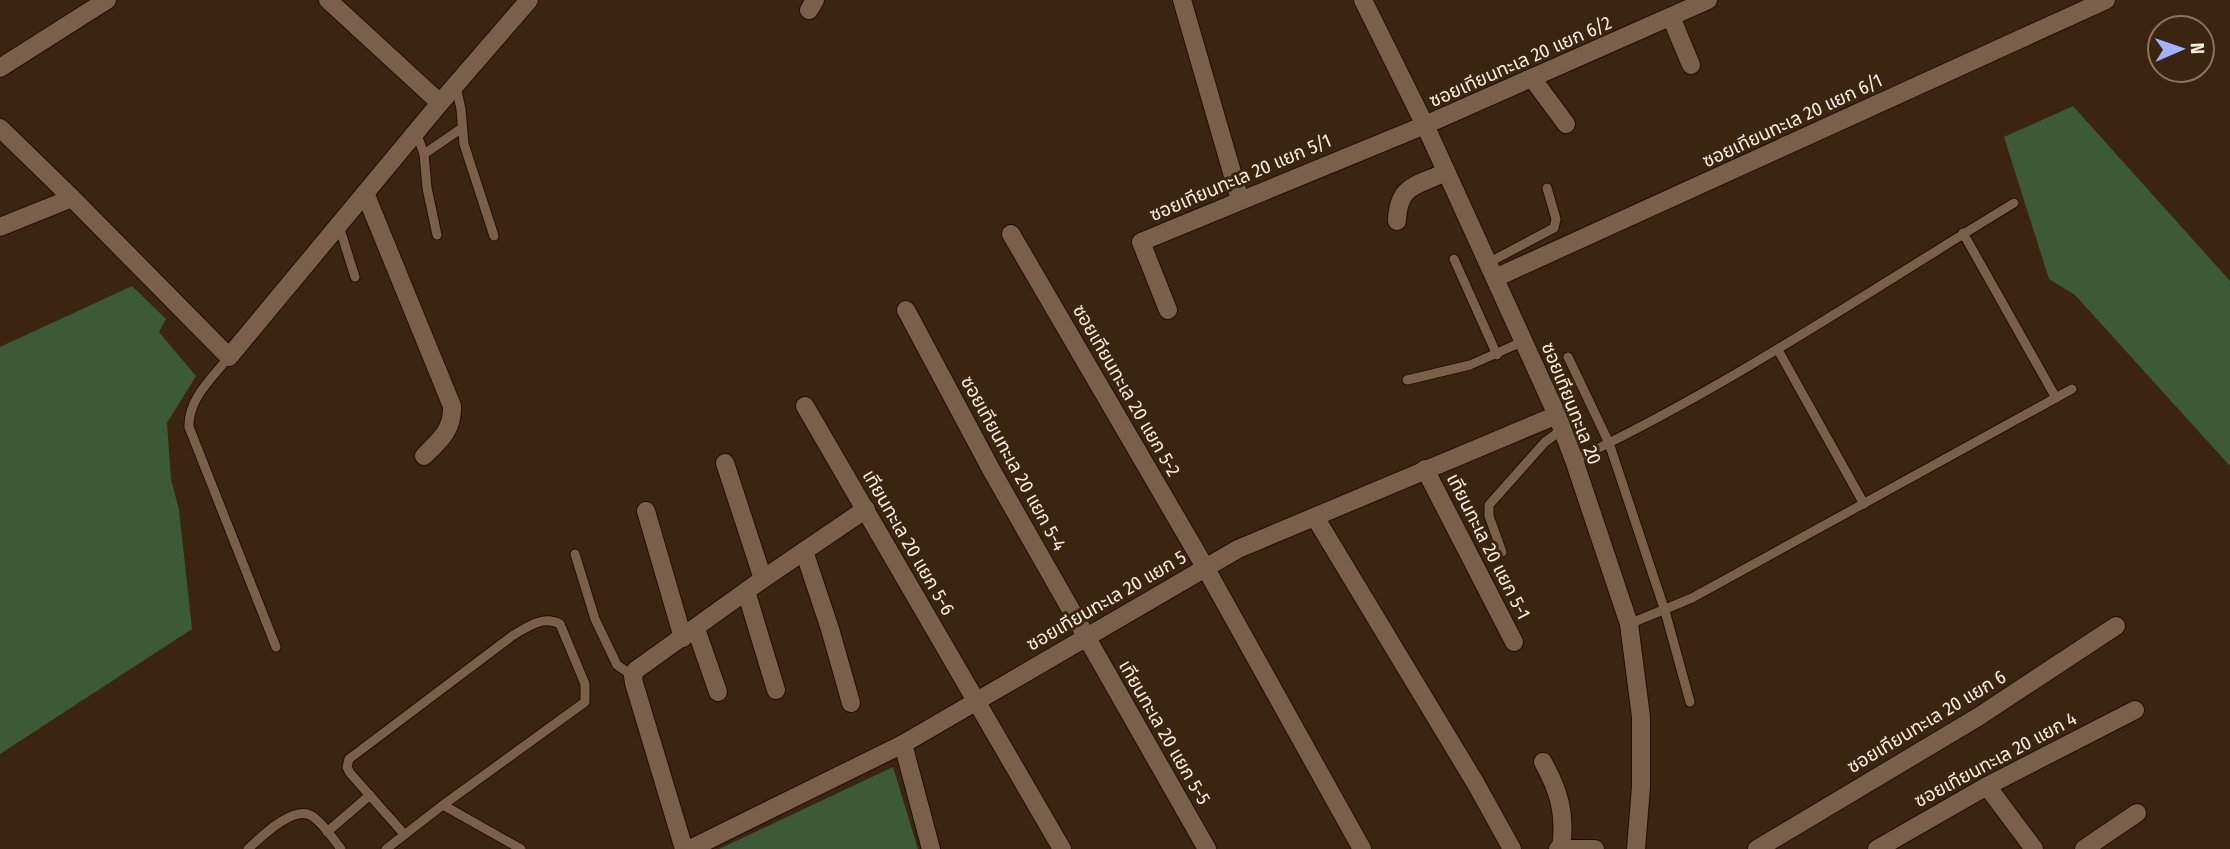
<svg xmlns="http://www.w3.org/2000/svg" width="2230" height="849" font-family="'Fira Sans Condensed','Noto Sans Thai',sans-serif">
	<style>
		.green { fill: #3d5a37 }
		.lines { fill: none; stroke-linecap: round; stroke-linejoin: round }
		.lane-casing { stroke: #220e00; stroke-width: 11 }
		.street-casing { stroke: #220e00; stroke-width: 20 }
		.lane { stroke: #7a604a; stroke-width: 9 }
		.street { stroke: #7a604a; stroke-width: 18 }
		.labels { text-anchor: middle; stroke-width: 6; stroke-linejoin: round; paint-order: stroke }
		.street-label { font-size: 19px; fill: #fbecdf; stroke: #3b2510 }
	</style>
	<rect width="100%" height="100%" fill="#3b2510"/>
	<!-- green -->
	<g class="green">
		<polygon points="2073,106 2230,281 2230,466 2075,295 2049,279 2004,137"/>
		<polygon points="132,286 166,319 159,332 196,376 167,423 171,479 179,510 192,629 0,754 0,347"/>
		<polygon points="893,767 918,849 719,849"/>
	</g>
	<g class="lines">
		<defs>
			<g id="lane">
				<polyline points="456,87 461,109 464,144 494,236"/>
				<polyline points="416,132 424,154 427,188 437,235"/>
				<polyline points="424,154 462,128"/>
				<polyline points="339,226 355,277"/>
				<polyline points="1963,233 2056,398"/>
				<polyline points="1454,259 1497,355"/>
				<polyline points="1488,263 1554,228 1556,219 1547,188"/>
				<polyline points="1778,350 1864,504"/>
				<path d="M229 357C212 378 188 399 189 427L276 647"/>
				<polyline points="1568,357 1609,443 1665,611 1690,702"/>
				<polyline points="1407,380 1470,365 1524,341"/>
				<path d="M1574 460C1728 387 1869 291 2014 203"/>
				<polyline points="1502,552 1489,516 1489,505 1545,442 1563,429"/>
				<polyline points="575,554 595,619 617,665 633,676"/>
				<polyline points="1629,624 1692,598 2072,389"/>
				<polyline points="327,832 370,795"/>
				<path d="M404 834 350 773 347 767 349 759 512 636C527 627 543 615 560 624L585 684V702L443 805"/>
				<path d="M248 849C261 837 294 804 312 816 323 823 333 839 341 849"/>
				<polyline points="386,849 443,805 521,849"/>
			</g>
			<g id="street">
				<polyline points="328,0 440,103"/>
				<polyline points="1182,0 1240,200"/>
				<polyline points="1363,0 1425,125 1557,415 1574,460 1629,624 1641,717 1641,787 1636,849"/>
				<polyline points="809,10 815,0"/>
				<polyline points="1671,17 1691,65"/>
				<polyline points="0,68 107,0"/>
				<polyline points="1532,78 1566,124"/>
				<polyline points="0,128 72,198"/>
				<path d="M365 193 452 406C453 430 440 440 424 456"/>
				<path d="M1397 221C1398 184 1417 186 1446 172"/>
				<polyline points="0,227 72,198 229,357 440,103 529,0"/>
				<polyline points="1011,234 1205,567 1362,849"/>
				<polyline points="1495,278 2106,0"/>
				<polyline points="906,310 992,471 1207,849"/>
				<polyline points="1168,310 1141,242 1425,125 1708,0"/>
				<polyline points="805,406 1062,849"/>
				<polyline points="725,463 763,579"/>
				<polyline points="1425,469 1514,642"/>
				<polyline points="646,511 683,638"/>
				<polyline points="1315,517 1476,784 1512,849"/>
				<polyline points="804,551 830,629 851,703"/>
				<polyline points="746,591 776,690"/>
				<polyline points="696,629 718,692"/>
				<polyline points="903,744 931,849"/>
				<path d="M1543 762C1559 791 1566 814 1561 848"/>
				<polyline points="1987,786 2034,849"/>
				<polyline points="684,849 634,683 633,676 636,670 763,579 866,509"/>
				<polyline points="690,849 903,744 1238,549 1557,415"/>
				<polyline points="1558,849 1595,849"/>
				<polyline points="1757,849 1978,717 2116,626"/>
				<polyline points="1877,849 1987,786 2135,710"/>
				<polyline points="2084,849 2137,813"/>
			</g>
		</defs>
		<!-- lane casing -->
		<use href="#lane" class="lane-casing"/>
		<!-- street casing -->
		<use href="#street" class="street-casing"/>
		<!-- lane -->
		<use href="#lane" class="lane"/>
		<!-- street -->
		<use href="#street" class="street"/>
	</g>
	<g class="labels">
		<!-- street labels -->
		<g class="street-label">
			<text transform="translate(1520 61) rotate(-24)" y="7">ซอยเทียนทะเล 20 แยก 6/2</text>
			<text transform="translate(1792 120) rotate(-25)" y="7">ซอยเทียนทะเล 20 แยก 6/1</text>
			<text transform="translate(1240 177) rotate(-23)" y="7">ซอยเทียนทะเล 20 แยก 5/1</text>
			<text transform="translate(1127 390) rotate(60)" y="7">ซอยเทียนทะเล 20 แยก 5-2</text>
			<text transform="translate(1572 403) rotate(68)" y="7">ซอยเทียนทะเล 20</text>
			<text transform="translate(1014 463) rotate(61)" y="7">ซอยเทียนทะเล 20 แยก 5-4</text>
			<text transform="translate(909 542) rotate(60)" y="7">เทียนทะเล 20 แยก 5-6</text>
			<text transform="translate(1489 546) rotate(63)" y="7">เทียนทะเล 20 แยก 5-1</text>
			<text transform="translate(1106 600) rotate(-30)" y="7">ซอยเทียนทะเล 20 แยก 5</text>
			<text transform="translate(1926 721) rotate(-31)" y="7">ซอยเทียนทะเล 20 แยก 6</text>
			<text transform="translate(1165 732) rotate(60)" y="7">เทียนทะเล 20 แยก 5-5</text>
			<text transform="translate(1995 759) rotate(-28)" y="7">ซอยเทียนทะเล 20 แยก 4</text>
		</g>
	</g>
	<!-- north arrow -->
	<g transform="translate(2181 49) rotate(88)"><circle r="33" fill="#3b2510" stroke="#887563" stroke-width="2"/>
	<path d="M0-5L12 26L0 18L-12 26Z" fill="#a3b2fd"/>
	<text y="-10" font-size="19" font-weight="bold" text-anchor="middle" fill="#fbecdf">N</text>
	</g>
</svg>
